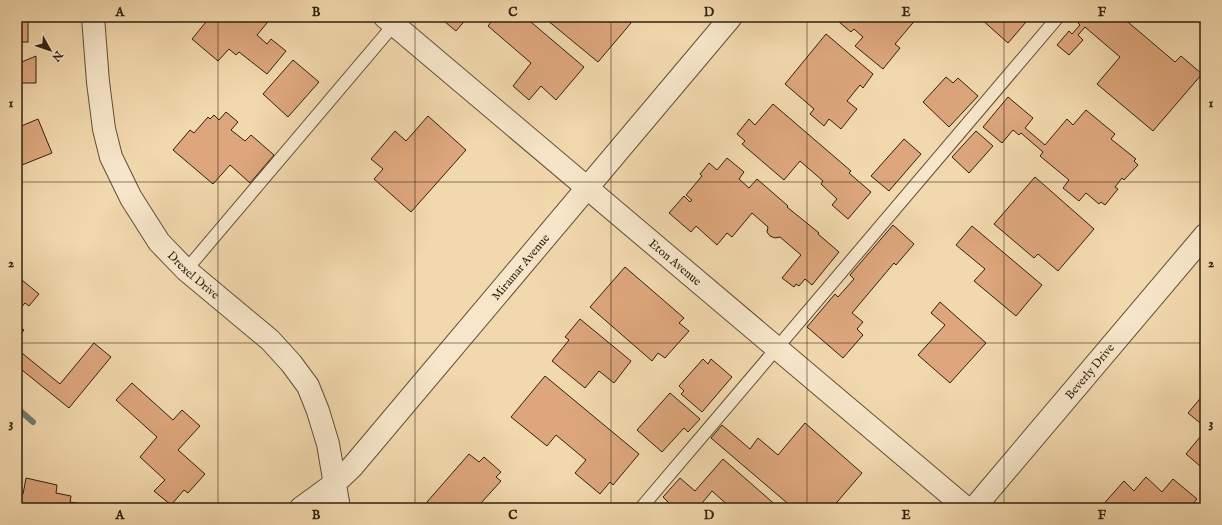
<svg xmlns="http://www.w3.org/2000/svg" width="1222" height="525" font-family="'IM FELL English',serif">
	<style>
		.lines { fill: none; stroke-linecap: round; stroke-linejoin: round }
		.stream { stroke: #707c6f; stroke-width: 6 }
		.building { fill: #dda67c; stroke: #2f210f }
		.service-casing { stroke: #604f36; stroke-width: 14 }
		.minor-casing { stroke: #604f36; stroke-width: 24 }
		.tertiary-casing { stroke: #604f36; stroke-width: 24 }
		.service { stroke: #f7e6ca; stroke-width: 12 }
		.minor { stroke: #f7e6ca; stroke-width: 22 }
		.tertiary { stroke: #f7e6ca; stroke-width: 22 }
		.grid { fill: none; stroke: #2f210f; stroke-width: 1; stroke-opacity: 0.55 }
		.labels { text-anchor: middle; stroke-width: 3; stroke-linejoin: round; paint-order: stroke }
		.street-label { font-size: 12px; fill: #2f210f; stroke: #f7e6ca }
		.neatline { fill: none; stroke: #2f210f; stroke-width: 1.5 }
		.grid-label { font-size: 13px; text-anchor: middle; font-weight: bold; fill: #2f210f }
	</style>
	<rect width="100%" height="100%" fill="#f2d8ad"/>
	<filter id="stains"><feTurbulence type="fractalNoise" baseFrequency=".005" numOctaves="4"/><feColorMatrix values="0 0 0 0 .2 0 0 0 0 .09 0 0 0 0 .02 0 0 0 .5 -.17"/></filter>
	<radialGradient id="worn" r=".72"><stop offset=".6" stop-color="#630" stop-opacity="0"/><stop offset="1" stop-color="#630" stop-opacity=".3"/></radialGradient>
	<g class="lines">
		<!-- stream -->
		<polyline class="stream" points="17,408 33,422"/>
	</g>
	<!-- building -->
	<g class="building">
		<rect x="17" y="17" width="11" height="25"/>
		<polygon points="210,17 272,17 257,35 267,44 271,39 286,51 267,74 239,52 236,55 229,49 218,61 192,39"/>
		<polygon points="439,17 468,17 456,31"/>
		<polygon points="495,17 525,17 584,67 556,100 541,86 529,100 513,86 531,63 488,26"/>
		<polygon points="550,17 624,17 631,23 598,62 547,20"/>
		<polygon points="833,17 916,17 917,18 895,44 900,48 883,69 855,46 863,37 854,29 851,32"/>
		<polygon points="981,17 1020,17 1026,22 1008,43 980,18"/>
		<polygon points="1083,17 1122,17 1175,62 1181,56 1202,74 1153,131 1097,84 1120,57 1085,27 1078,35 1083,40 1069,55 1057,45 1069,31 1072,34 1080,25 1078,23"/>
		<polygon points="826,34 873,74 863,88 860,85 847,101 857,109 841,129 829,119 824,126 810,114 814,109 785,84"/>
		<polygon points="36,56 36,83 18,83 19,127 38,119 52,153 17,167 17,64"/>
		<polygon points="293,60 319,82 288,117 263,94"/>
		<polygon points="946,77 953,83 958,78 978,96 949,127 923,102"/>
		<polygon points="1008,97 1033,118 1025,128 1045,145 1067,119 1073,125 1086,110 1115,134 1111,139 1136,159 1134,161 1138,165 1124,180 1122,178 1115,187 1118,189 1105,205 1101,202 1099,204 1086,193 1079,201 1063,188 1069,180 1040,156 1043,152 1021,133 1019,135 1013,130 1002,143 983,127"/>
		<polygon points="773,104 851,171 849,173 871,192 848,219 832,205 837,199 821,184 823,181 800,161 784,180 742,144 745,141 737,134 749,119 755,125"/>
		<polygon points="226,112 238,122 231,130 245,141 251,135 274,155 250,183 230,165 213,184 173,150 190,130 194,133 208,117 210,119 214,115 219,120"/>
		<polygon points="428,116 466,150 411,212 374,179 383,169 371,159 395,131 406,141"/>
		<polygon points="976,131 993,146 969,173 952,157"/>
		<polygon points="904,139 921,154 889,191 871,176"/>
		<polygon points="727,158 744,172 739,179 749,188 757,179 788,206 787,207 819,233 818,234 839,252 812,285 805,279 799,286 796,284 794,287 782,278 801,255 780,237 775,238 770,236 767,232 768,227 752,213 732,237 727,233 717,245 696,226 691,232 669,213 684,196 690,202 692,200 686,195 702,176 700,174 709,163 717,170"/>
		<polygon points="1035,177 1094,229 1058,271 1038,254 1034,258 994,224"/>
		<polygon points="893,225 914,244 896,265 894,263 852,313 863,322 857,329 863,335 843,358 807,327 835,294 838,297 854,279 850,275"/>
		<polygon points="972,226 1042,285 1016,316 974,281 985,269 956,245"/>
		<polygon points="625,267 684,318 679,323 689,331 665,358 658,353 652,361 590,307"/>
		<polygon points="17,276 39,294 29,306 25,303 17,312"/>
		<polygon points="940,302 986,343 950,383 918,355 945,325 931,313"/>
		<polygon points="580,319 631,361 614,383 599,371 585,388 552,361 569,340 565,337"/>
		<polygon points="17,324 24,330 17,339"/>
		<polygon points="94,343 111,357 69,408 17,366 17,349 60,384"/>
		<polygon points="703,359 708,364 711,359 732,377 702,412 681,394 684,391 679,386"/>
		<polygon points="545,376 639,454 613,485 610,482 600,494 575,473 586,460 556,435 547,446 511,417"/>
		<polygon points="132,383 173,420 182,410 200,426 178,450 205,474 188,493 184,490 171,505 154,491 165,480 140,457 157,437 116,400"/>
		<polygon points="670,393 700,419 688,432 684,428 662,452 637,430"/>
		<polygon points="1204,394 1205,394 1205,427 1188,413"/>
		<polygon points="805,423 862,473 832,508 793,508 711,438 722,425 750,449 758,438 778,455"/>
		<polygon points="1205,431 1205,460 1200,466 1186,454"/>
		<polygon points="469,454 479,462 484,457 501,472 496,477 501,481 481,503 486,508 431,508 432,506 427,502"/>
		<polygon points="723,459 779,508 731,508 712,491 698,508 670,508 667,506 669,503 663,497 680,478 695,491"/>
		<polygon points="1146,477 1162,492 1173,479 1197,499 1189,508 1100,508 1124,481 1134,491"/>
		<polygon points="26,478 57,485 56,493 71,496 70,502 83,504 82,508 17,508 17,493 23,494"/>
	</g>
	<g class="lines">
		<defs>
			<g id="service">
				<polyline points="186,270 397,21"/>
				<polyline points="641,508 1058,17"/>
			</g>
			<g id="minor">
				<path id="s1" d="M93 17 98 82 104 129 111 157 131 198 159 242 186 270 270 340 291 363 308 386 318 411 328 444 339 508"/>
				<path id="s2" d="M385 17 966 508"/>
				<path id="s3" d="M301 508 334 484 352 467 731 17"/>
			</g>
			<g id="tertiary">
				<path id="s4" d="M974 508 1205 235"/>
			</g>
		</defs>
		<!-- service casing -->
		<use href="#service" class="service-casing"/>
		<!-- minor casing -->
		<use href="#minor" class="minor-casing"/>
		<!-- tertiary casing -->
		<use href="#tertiary" class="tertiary-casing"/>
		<!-- service -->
		<use href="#service" class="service"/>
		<!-- minor -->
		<use href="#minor" class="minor"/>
		<!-- tertiary -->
		<use href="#tertiary" class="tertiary"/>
	</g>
	<!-- grid -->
	<path class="grid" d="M218 17V508M415 17V508M611 17V508M807 17V508M1004 17V508M17 182H1205M17 343H1205"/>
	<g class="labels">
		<!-- street labels -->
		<g class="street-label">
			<text dy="4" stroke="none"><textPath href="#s2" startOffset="380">Eton Avenue</textPath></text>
			<text dy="4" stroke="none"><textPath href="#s3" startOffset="327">Miramar Avenue</textPath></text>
			<text dy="4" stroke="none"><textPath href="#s1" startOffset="287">Drexel Drive</textPath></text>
			<text dy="4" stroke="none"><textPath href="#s4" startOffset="179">Beverly Drive</textPath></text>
		</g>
	</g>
	<!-- margin -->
	<rect width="1222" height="525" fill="none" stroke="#f2d8ad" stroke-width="44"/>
	<!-- north arrow -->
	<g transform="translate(50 50) rotate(130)" stroke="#f7e6ca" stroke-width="3" paint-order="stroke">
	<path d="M0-3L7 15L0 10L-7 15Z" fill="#2f210f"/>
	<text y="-6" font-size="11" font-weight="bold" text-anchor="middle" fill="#2f210f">N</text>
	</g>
	<rect x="22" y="22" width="1178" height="481" class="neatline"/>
	<g class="grid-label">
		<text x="120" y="16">A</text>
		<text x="316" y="16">B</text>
		<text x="513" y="16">C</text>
		<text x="709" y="16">D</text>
		<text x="906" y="16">E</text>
		<text x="1102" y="16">F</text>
		<text x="11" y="107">1</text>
		<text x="1211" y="107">1</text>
		<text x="11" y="267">2</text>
		<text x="1211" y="267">2</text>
		<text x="11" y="427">3</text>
		<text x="1211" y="427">3</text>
		<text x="120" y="519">A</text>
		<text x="316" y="519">B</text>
		<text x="513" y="519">C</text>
		<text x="709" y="519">D</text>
		<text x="906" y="519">E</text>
		<text x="1102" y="519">F</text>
	</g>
	<rect width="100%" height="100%" filter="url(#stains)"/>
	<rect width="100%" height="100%" fill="url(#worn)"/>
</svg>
